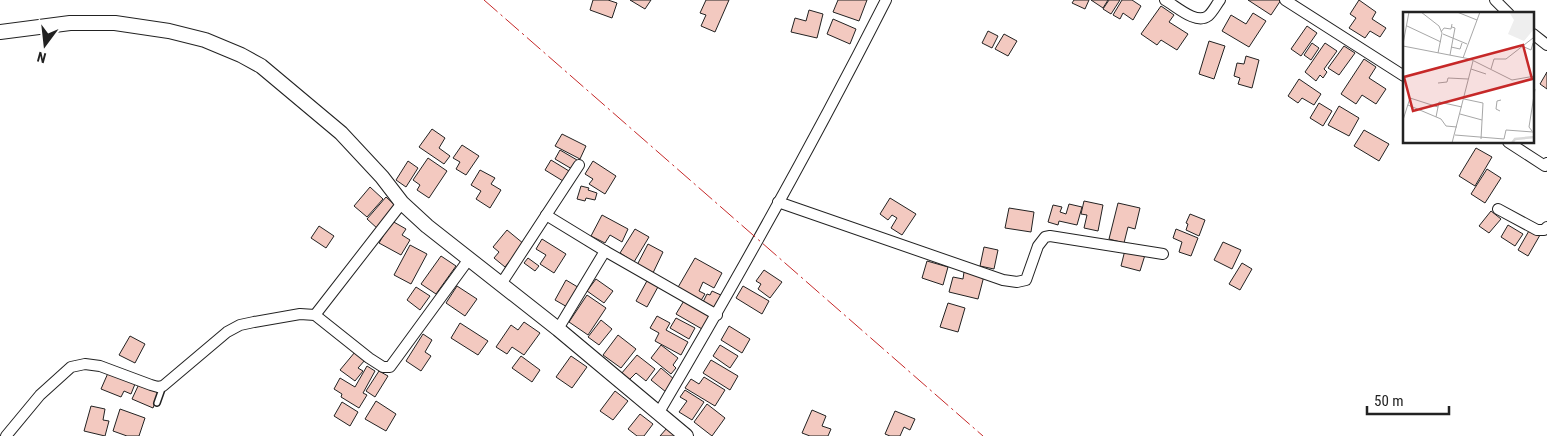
<svg xmlns="http://www.w3.org/2000/svg" width="1547" height="436" font-family="'Roboto Condensed',sans-serif">
	<style>
		.building { fill: #f3c9c0; stroke: #222 }
		.lines { fill: none; stroke-linecap: round; stroke-linejoin: round }
		.lane-casing { stroke: #222; stroke-width: 8 }
		.street-casing { stroke: #222; stroke-width: 12 }
		.secondary-casing { stroke: #222; stroke-width: 16 }
		.lane { stroke: #fff; stroke-width: 5 }
		.street { stroke: #fff; stroke-width: 10 }
		.secondary { stroke: #fff; stroke-width: 14 }
		.power { stroke: #c62828; stroke-width: 1; stroke-dasharray: 18 4 2.5 4; stroke-linecap: butt }
		.inset-river { fill: none; stroke: #d9d9d9; stroke-width: 2.5 }
		.inset-road { fill: none; stroke: #a7a7a7; stroke-width: 1 }
		.view { fill: #c62828; fill-opacity: 0.15; stroke: #c62828; stroke-width: 2.5 }
		.inset-edge { fill: none; stroke: #222; stroke-width: 2.5 }
	</style>
	<rect width="100%" height="100%" fill="#fff"/>
	<!-- building -->
	<g class="building">
		<polygon points="593,0 608,0 617,3 612,18 590,10"/>
		<polygon points="630,0 651,0 645,9"/>
		<polygon points="706,0 729,0 715,32 701,26 706,15 700,13"/>
		<polygon points="838,0 867,0 859,21 833,12"/>
		<polygon points="1074,0 1089,0 1085,9 1072,3"/>
		<polygon points="1091,0 1108,0 1103,8"/>
		<polygon points="1109,0 1120,0 1111,14 1103,9"/>
		<polygon points="1122,0 1132,0 1141,6 1133,20 1123,13 1120,19 1113,15"/>
		<polygon points="1248,0 1281,0 1271,15"/>
		<polygon points="1359,0 1376,12 1372,19 1386,28 1380,37 1370,31 1365,38 1349,28 1356,18 1350,14"/>
		<polygon points="1161,6 1174,15 1169,22 1188,34 1177,50 1161,40 1157,45 1141,34"/>
		<polygon points="809,10 823,14 817,38 791,32 795,18 806,21"/>
		<polygon points="1253,13 1266,21 1249,47 1222,31 1231,15 1246,24"/>
		<polygon points="833,19 856,29 850,44 827,34"/>
		<polygon points="1307,26 1317,33 1301,56 1291,49"/>
		<polygon points="988,31 998,36 992,48 982,43"/>
		<polygon points="1004,34 1017,41 1008,56 995,49"/>
		<polygon points="1209,41 1225,46 1214,79 1199,74"/>
		<polygon points="1312,43 1319,48 1311,60 1304,55"/>
		<polygon points="1325,43 1337,51 1324,69 1327,72 1323,78 1320,75 1316,81 1305,72"/>
		<polygon points="1344,46 1355,53 1339,75 1328,68"/>
		<polygon points="1246,56 1259,60 1252,88 1238,84 1240,78 1234,76 1237,63 1244,64"/>
		<polygon points="1364,59 1376,67 1369,78 1386,89 1376,104 1362,95 1356,104 1341,94"/>
		<polygon points="1547,72 1547,89 1540,84"/>
		<polygon points="1299,79 1321,94 1314,105 1302,98 1298,103 1288,96"/>
		<polygon points="1319,103 1332,111 1323,126 1310,118"/>
		<polygon points="1339,106 1359,118 1349,136 1328,125"/>
		<polygon points="432,129 445,138 439,148 450,156 444,164 419,147"/>
		<polygon points="1364,130 1389,144 1379,161 1354,146"/>
		<polygon points="562,134 586,146 580,159 555,146"/>
		<polygon points="462,145 479,156 466,175 456,169 460,162 453,158"/>
		<polygon points="1476,148 1492,157 1475,186 1459,176"/>
		<polygon points="560,150 577,160 572,169 555,159"/>
		<polygon points="428,158 447,171 429,198 417,190 420,185 413,180"/>
		<polygon points="551,160 569,171 563,181 545,170"/>
		<polygon points="408,161 418,168 406,187 396,180"/>
		<polygon points="593,161 616,176 605,194 589,184 593,179 585,174"/>
		<polygon points="1487,169 1501,178 1485,203 1471,194"/>
		<polygon points="480,170 495,178 491,184 501,190 490,208 476,199 481,191 471,185"/>
		<polygon points="581,186 589,188 588,190 597,193 595,200 586,198 585,201 577,199"/>
		<polygon points="370,187 383,199 367,217 354,206"/>
		<polygon points="386,197 397,207 378,229 367,219"/>
		<polygon points="890,198 916,214 902,235 891,228 897,218 892,215 888,220 880,214"/>
		<polygon points="1084,201 1103,205 1098,231 1084,228 1087,215 1081,214"/>
		<polygon points="1118,203 1140,208 1135,229 1128,227 1124,243 1109,239"/>
		<polygon points="1069,204 1082,207 1077,225 1059,221 1058,225 1048,222 1053,205 1062,207 1060,212 1066,214"/>
		<polygon points="1009,208 1034,212 1031,232 1005,228"/>
		<polygon points="1491,211 1501,219 1489,233 1479,226"/>
		<polygon points="1190,214 1205,220 1199,236 1186,230 1188,224 1186,223"/>
		<polygon points="602,215 628,229 622,242 610,235 605,243 591,236"/>
		<polygon points="392,221 406,229 402,235 410,240 401,255 379,243"/>
		<polygon points="1508,225 1523,234 1515,246 1501,237"/>
		<polygon points="319,226 334,236 326,248 311,238"/>
		<polygon points="635,229 649,237 634,262 620,253"/>
		<polygon points="1176,229 1198,238 1191,256 1179,252 1182,242 1173,238"/>
		<polygon points="1530,229 1540,235 1528,256 1518,250"/>
		<polygon points="507,230 524,244 505,267 494,258 499,252 493,247"/>
		<polygon points="542,239 566,254 554,273 540,264 546,255 536,249"/>
		<polygon points="1223,242 1241,250 1232,269 1214,260"/>
		<polygon points="648,244 663,252 652,275 636,267"/>
		<polygon points="410,245 427,254 411,284 394,275"/>
		<polygon points="984,247 998,250 994,269 980,266"/>
		<polygon points="1125,250 1145,255 1140,271 1121,266"/>
		<polygon points="441,256 456,266 436,294 421,284"/>
		<polygon points="528,258 539,266 535,271 524,263"/>
		<polygon points="695,258 722,273 714,288 703,282 699,291 705,294 700,302 677,289"/>
		<polygon points="927,261 948,267 943,285 922,278"/>
		<polygon points="1242,263 1252,269 1240,290 1229,284"/>
		<polygon points="764,270 782,282 770,298 758,289 761,284 756,281"/>
		<polygon points="964,272 984,276 978,299 949,292 953,277 963,279"/>
		<polygon points="596,279 613,291 604,303 587,291"/>
		<polygon points="648,279 659,285 647,307 636,301"/>
		<polygon points="566,280 581,289 569,308 555,300"/>
		<polygon points="457,286 477,299 465,316 446,303"/>
		<polygon points="743,286 769,301 762,314 736,298"/>
		<polygon points="416,287 430,296 420,310 407,300"/>
		<polygon points="712,291 723,296 717,309 703,302 707,294 710,295"/>
		<polygon points="587,295 606,308 588,335 569,322"/>
		<polygon points="685,299 711,314 702,329 676,314"/>
		<polygon points="948,303 965,308 958,332 940,327"/>
		<polygon points="657,316 670,323 666,330 688,342 681,355 655,341 659,333 650,328"/>
		<polygon points="676,318 695,328 689,339 670,328"/>
		<polygon points="601,320 612,329 599,345 588,337"/>
		<polygon points="524,322 540,333 524,355 512,347 507,354 496,347 511,325 518,330"/>
		<polygon points="460,323 488,341 478,355 451,338"/>
		<polygon points="729,326 750,339 742,353 721,340"/>
		<polygon points="423,334 432,340 425,352 431,356 421,371 406,361"/>
		<polygon points="618,335 636,349 621,368 603,355"/>
		<polygon points="130,336 145,344 135,363 119,355"/>
		<polygon points="661,345 678,358 673,365 676,368 671,374 651,358"/>
		<polygon points="720,345 738,356 730,368 713,356"/>
		<polygon points="355,352 365,360 358,368 363,371 355,381 340,370"/>
		<polygon points="637,355 655,369 646,381 636,373 629,380 621,374"/>
		<polygon points="521,356 540,370 532,382 512,368"/>
		<polygon points="571,356 587,367 572,388 556,377"/>
		<polygon points="711,360 738,376 730,390 703,373"/>
		<polygon points="367,366 375,371 363,393 367,395 359,408 341,397 342,394 334,389 340,378 355,387"/>
		<polygon points="661,368 675,380 666,392 651,380"/>
		<polygon points="379,371 388,376 375,397 366,391"/>
		<polygon points="108,373 135,384 131,394 124,391 121,397 101,389"/>
		<polygon points="704,377 725,390 715,406 685,388 691,379 699,384"/>
		<polygon points="139,384 159,393 153,408 132,399"/>
		<polygon points="685,390 704,402 692,420 679,412 687,401 680,397"/>
		<polygon points="615,391 628,401 613,420 600,411"/>
		<polygon points="376,401 396,414 386,431 365,419"/>
		<polygon points="342,402 358,412 350,426 334,416"/>
		<polygon points="707,404 725,418 712,436 694,422"/>
		<polygon points="91,406 105,409 103,420 109,421 105,436 84,431"/>
		<polygon points="120,409 145,418 139,436 127,436 113,431"/>
		<polygon points="812,410 826,416 822,426 831,429 828,436 810,436 802,433"/>
		<polygon points="895,411 915,419 910,430 904,427 900,436 890,436 885,434"/>
		<polygon points="640,414 653,424 644,436 637,436 628,429"/>
		<polygon points="667,428 677,436 660,436"/>
	</g>
	<g class="lines">
		<defs>
			<polyline id="lane" points="157,403 163,386"/>
			<g id="street">
				<path d="M1165 0C1176 6 1196 25 1208 16 1213 12 1216 5 1220 0"/>
				<polyline points="1285,0 1404,76"/>
				<polyline points="1495,0 1509,14"/>
				<polyline points="1533,34 1547,45"/>
				<polyline points="1508,142 1545,166 1547,163"/>
				<polyline points="778,202 1003,280 1017,282 1026,280 1038,246 1045,237 1050,236 1163,254"/>
				<polyline points="1498,209 1537,230 1544,230 1547,227"/>
				<polyline points="546,215 605,251 717,315"/>
				<polyline points="501,284 579,165"/>
				<polyline points="315,315 402,203"/>
				<polyline points="558,329 605,251"/>
				<path d="M658 414C738 278 815 140 886 0"/>
				<polyline points="6,436 40,395 71,367 85,364 100,366 151,385 158,387 163,386 227,332 240,325 254,322 300,314 315,315 369,358 383,367 390,367 469,259"/>
			</g>
			<polyline id="secondary" points="0,32 70,23 115,23 169,31 205,40 241,55 261,66 341,133 382,177 402,203 427,226 558,329 686,436"/>
		</defs>
		<!-- lane casing -->
		<use href="#lane" class="lane-casing"/>
		<!-- street casing -->
		<use href="#street" class="street-casing"/>
		<!-- secondary casing -->
		<use href="#secondary" class="secondary-casing"/>
		<!-- lane -->
		<use href="#lane" class="lane"/>
		<!-- street -->
		<use href="#street" class="street"/>
		<!-- secondary -->
		<use href="#secondary" class="secondary"/>
		<!-- power -->
		<polyline class="power" points="484,0 983,436"/>
	</g>
	<!-- overview -->
	<g transform="translate(1403 12)">
		<rect width="131" height="131" fill="#fff"/>
		<path d="M106 0H131V17L121 29 105 22 111 8Z" fill="#eee"/>
		<path class="inset-river" d="M109 131 112 127 132 125"/>
		<path class="inset-road" d="M18 0 36 14 39 21 35 41M54 0 74 8M4 14 38 30M38 20 41 16 48 17 49 12M40 22 64 32M0 32 6 0M0 34 67 47 109 68 132 64M119 34 128 38 130 31M48 35 57 37 59 31M47 43 52 16 49 15M60 46 77 0M68 57 83 62M88 57 91 47H103L130 26M35 71 44 70 45 66 65 67M61 87 80 91 78 127M5 93 38 107 43 114 54 115M97 99 93 97 94 89 98 88M57 102 79 108M33 105 36 90 59 95M0 108 7 86 35 95M129 119 126 115 132 77M52 123 101 127 103 118 130 120M49 131 70 49"/>
		<path class="view" d="M120 33 129 67 10 99 1 65Z"/>
		<rect width="131" height="131" class="inset-edge"/>
	</g>
	<!-- north arrow -->
	<g transform="translate(45 45) rotate(195)" stroke="#ffffff" stroke-width="4" paint-order="stroke">
	<path d="M0-4L9 19L0 12L-9 19Z" fill="#222222"/>
	<text y="-8" font-size="14" font-weight="bold" text-anchor="middle" fill="#222222">N</text>
	</g>
	<!-- scale -->
	<path d="M1367 406v8h82v-8" fill="none" stroke="#222222" stroke-width="2.5"/>
	<text x="1374" y="406" font-size="15" fill="#222222" stroke="#ffffff" stroke-width="4" paint-order="stroke">50 m</text>
</svg>
